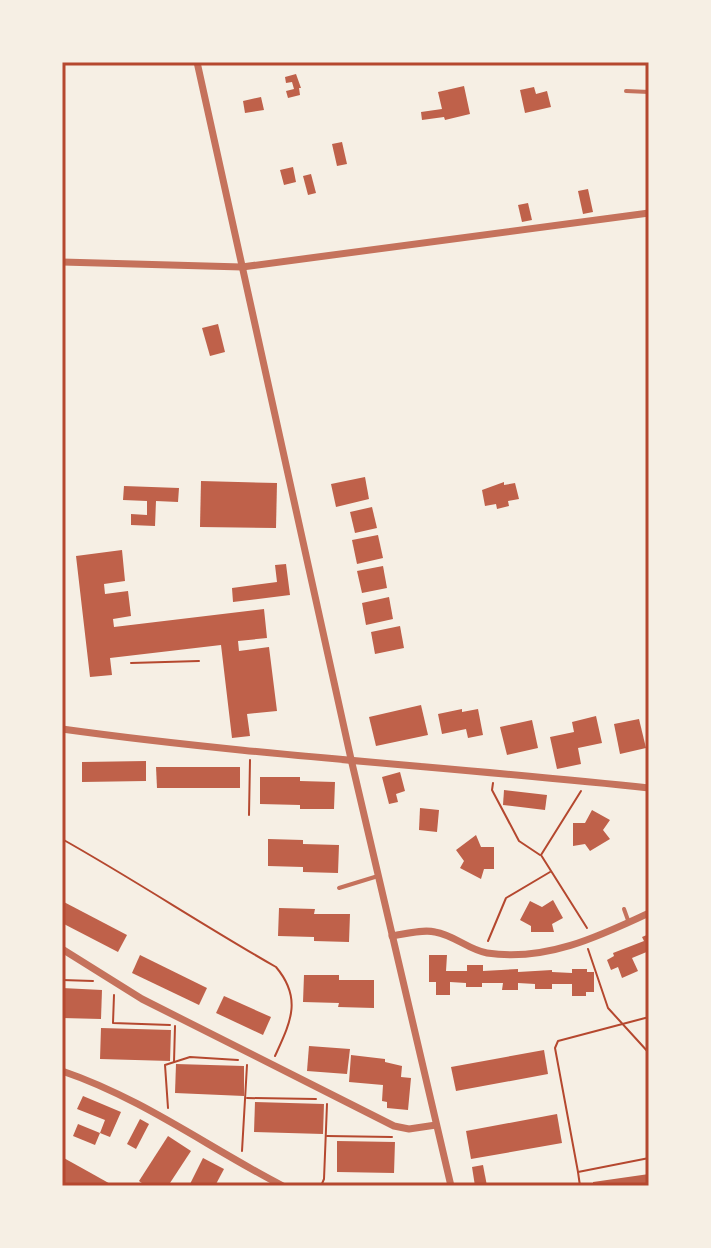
<svg xmlns="http://www.w3.org/2000/svg" width="711" height="1248" font-family="'Libre Baskerville',serif">
	<style>
		.building { fill: #bf614a }
		.lines { fill: none; stroke-linecap: round; stroke-linejoin: round }
		.path { stroke: #b5482f; stroke-width: 2 }
		.service { stroke: #c5725c; stroke-width: 4 }
		.minor { stroke: #c5725c; stroke-width: 7 }
		.neatline { fill: none; stroke: #b5482f; stroke-width: 3 }
	</style>
	<rect width="100%" height="100%" fill="#f6efe4"/>
	<!-- building -->
	<g class="building">
		<polygon points="296,74 301,88 299,88 300,95 288,98 286,91 294,89 292,82 286,83 285,77"/>
		<polygon points="464,86 470,114 445,120 444,117 422,120 421,112 442,109 438,92"/>
		<polygon points="534,87 536,94 547,91 551,107 525,113 520,90"/>
		<polygon points="261,97 264,110 245,113 243,101"/>
		<polygon points="342,142 347,164 337,166 332,144"/>
		<polygon points="293,167 296,182 284,185 280,170"/>
		<polygon points="311,174 316,193 308,195 303,176"/>
		<polygon points="588,189 593,212 583,214 578,191"/>
		<polygon points="528,203 532,220 522,222 518,205"/>
		<polygon points="218,324 225,352 210,356 202,328"/>
		<polygon points="365,477 369,499 336,507 331,484"/>
		<polygon points="201,481 277,483 276,528 200,527"/>
		<polygon points="504,482 504,485 515,483 519,499 508,501 509,506 497,509 496,504 485,506 482,490"/>
		<polygon points="124,486 179,488 178,502 156,501 155,526 131,525 131,514 147,515 147,501 123,500"/>
		<polygon points="372,507 377,528 355,533 350,512"/>
		<polygon points="378,535 383,558 357,564 352,540"/>
		<polygon points="122,550 125,581 104,584 105,594 128,591 131,616 113,619 114,627 264,609 267,638 238,641 239,651 269,647 277,711 247,714 250,736 232,738 221,645 110,658 112,675 90,677 76,556"/>
		<polygon points="286,564 290,595 233,602 232,588 277,582 275,565"/>
		<polygon points="383,566 387,588 362,593 357,571"/>
		<polygon points="389,597 393,619 366,625 362,603"/>
		<polygon points="400,626 404,648 375,654 371,632"/>
		<polygon points="421,705 428,735 376,746 369,717"/>
		<polygon points="462,709 462,712 478,709 483,735 468,738 466,729 442,734 438,714"/>
		<polygon points="596,716 602,743 578,748 581,764 557,769 550,737 574,732 572,722"/>
		<polygon points="639,719 646,748 620,754 614,724"/>
		<polygon points="532,720 538,748 507,755 500,727"/>
		<polygon points="146,761 146,781 82,782 82,762"/>
		<polygon points="156,767 240,767 240,788 157,788"/>
		<polygon points="400,772 405,791 396,794 398,802 389,804 382,777"/>
		<polygon points="260,777 300,777 300,781 335,782 334,809 300,809 300,805 260,804"/>
		<polygon points="504,790 547,795 545,810 503,805"/>
		<polygon points="420,808 439,810 437,832 419,830"/>
		<polygon points="592,810 610,820 603,830 610,839 590,851 585,844 573,846 573,823 585,823"/>
		<polygon points="476,835 481,847 494,847 494,869 484,869 481,879 460,868 464,861 456,850"/>
		<polygon points="268,839 303,840 303,844 339,845 338,873 303,872 303,867 268,866"/>
		<polygon points="553,900 563,918 552,924 554,932 531,932 531,926 520,920 530,901 542,907"/>
		<polygon points="62,901 127,935 118,952 62,923"/>
		<polygon points="279,908 315,909 314,914 350,914 349,942 314,941 314,937 278,936"/>
		<polygon points="649,934 649,951 632,958 638,971 622,978 618,967 611,970 607,960 614,956 613,953 644,941 642,937"/>
		<polygon points="140,955 207,988 199,1005 132,973"/>
		<polygon points="429,955 447,955 446,971 467,971 467,965 483,965 483,971 518,969 518,972 552,970 552,972 572,973 572,969 587,969 587,972 594,972 594,992 586,992 586,996 572,996 572,984 552,984 552,989 535,989 535,984 518,983 518,990 502,990 503,983 482,983 482,987 466,987 466,983 450,982 450,995 436,995 436,982 429,982"/>
		<polygon points="304,975 339,975 339,980 374,980 374,1008 338,1007 339,1003 303,1002"/>
		<polygon points="62,988 102,990 101,1019 62,1018"/>
		<polygon points="224,996 271,1017 263,1035 216,1013"/>
		<polygon points="101,1028 171,1030 170,1061 100,1059"/>
		<polygon points="309,1046 350,1049 347,1074 307,1071"/>
		<polygon points="544,1050 548,1074 456,1091 451,1067"/>
		<polygon points="351,1055 385,1059 385,1062 402,1066 401,1077 411,1078 408,1110 387,1108 387,1102 382,1101 383,1085 349,1082"/>
		<polygon points="176,1064 244,1066 244,1096 175,1093"/>
		<polygon points="83,1096 121,1112 110,1137 100,1133 105,1120 77,1109"/>
		<polygon points="255,1102 324,1104 323,1134 254,1132"/>
		<polygon points="557,1114 562,1143 471,1159 466,1131"/>
		<polygon points="140,1119 149,1124 136,1149 127,1144"/>
		<polygon points="78,1124 100,1133 95,1145 73,1136"/>
		<polygon points="168,1136 191,1151 168,1186 146,1186 139,1181"/>
		<polygon points="337,1141 395,1142 394,1173 337,1172"/>
		<polygon points="62,1157 89,1172 114,1186 68,1186 62,1183"/>
		<polygon points="203,1158 224,1169 215,1186 189,1186"/>
		<polygon points="483,1165 487,1186 475,1186 472,1167"/>
		<polygon points="649,1174 649,1186 593,1186 593,1182"/>
	</g>
	<g class="lines">
		<!-- path -->
		<g class="path">
			<polyline points="131,663 199,661"/>
			<polyline points="493,783 492,790 519,841 540,855"/>
			<polyline points="581,791 541,855 587,928"/>
			<polyline points="249,815 250,760"/>
			<path d="M62 839C135 880 204 926 276 967 303 999 290 1023 275 1056"/>
			<polyline points="488,941 506,898 550,872"/>
			<polyline points="588,949 608,1008 649,1053"/>
			<polyline points="62,980 93,981"/>
			<polyline points="114,995 113,1023 170,1025"/>
			<polyline points="174,1062 175,1026"/>
			<polyline points="247,1098 316,1099"/>
			<polyline points="168,1108 165,1065 190,1057 238,1060"/>
			<polyline points="327,1136 392,1137"/>
			<polyline points="242,1151 247,1065"/>
			<polyline points="578,1172 555,1048 558,1041 649,1017"/>
			<polyline points="321,1186 324,1179 327,1104"/>
			<polyline points="580,1186 578,1172 649,1158"/>
		</g>
		<!-- service -->
		<g class="service">
			<polyline points="626,91 649,92"/>
			<polyline points="339,888 378,876"/>
			<polyline points="624,909 629,923"/>
		</g>
		<!-- minor -->
		<g class="minor">
			<polyline points="197,62 351,759 451,1186"/>
			<polyline points="62,262 242,267 649,213"/>
			<path d="M62 729C257 756 453 767 649 788"/>
			<path d="M392 936C405 934 423 929 435 932 454 935 469 950 487 953 545 962 598 937 649 913"/>
			<polyline points="62,949 142,999 394,1126 409,1129 436,1125"/>
			<path d="M62 1071C142 1098 209 1148 283 1186"/>
		</g>
	</g>
	<!-- border -->
	<rect width="711" height="1248" fill="none" stroke="#f6efe4" stroke-width="128"/>
	<rect x="64" y="64" width="583" height="1120" class="neatline"/>
</svg>
